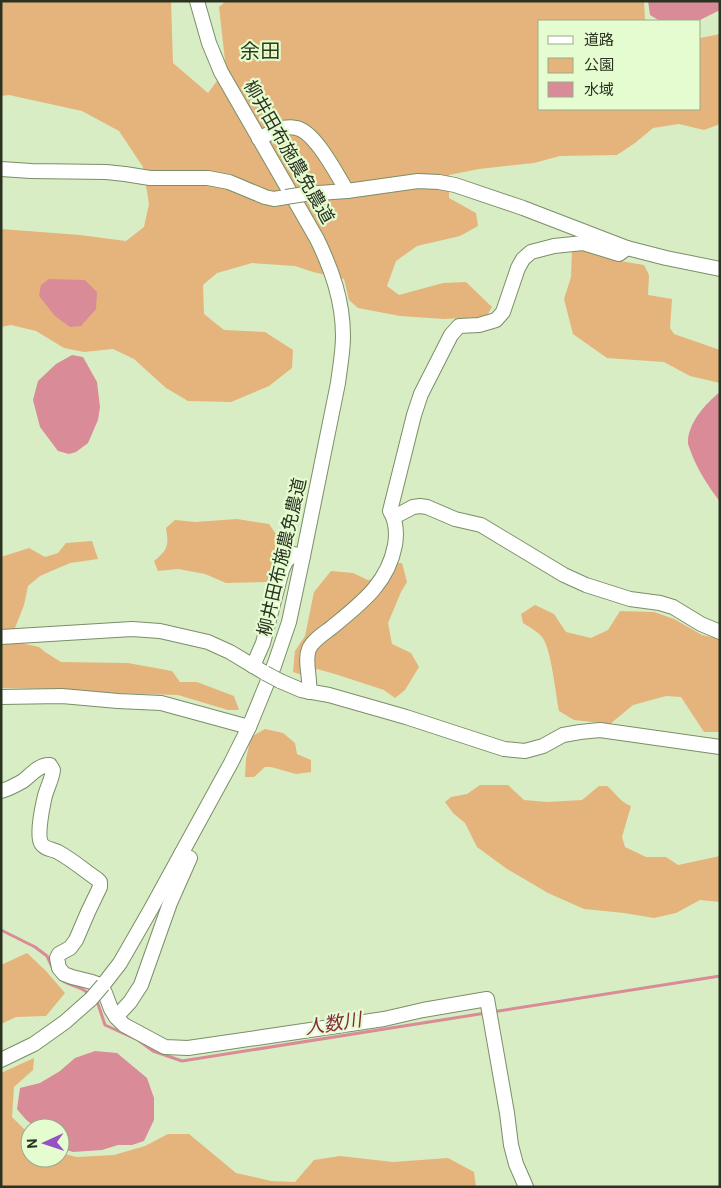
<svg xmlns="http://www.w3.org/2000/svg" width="721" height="1188" font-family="Roboto,'Noto Sans JP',sans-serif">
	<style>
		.green { fill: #e4b47c }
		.water { fill: #d98b97 }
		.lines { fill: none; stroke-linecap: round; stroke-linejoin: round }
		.stream { stroke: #d98b97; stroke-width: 3 }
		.minor-casing { stroke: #7b8e68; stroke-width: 16 }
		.minor { stroke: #fff; stroke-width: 14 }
		.minor-bridge-casing { stroke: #7b8e68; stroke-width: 16; stroke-linecap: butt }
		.minor-bridge { stroke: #fff; stroke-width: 14 }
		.labels { text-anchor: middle; stroke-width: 4.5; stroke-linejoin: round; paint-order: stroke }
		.street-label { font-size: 18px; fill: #2a3222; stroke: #e5fbd0 }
		.water-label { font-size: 19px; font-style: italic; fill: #872a41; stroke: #e5fbd0 }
		.quarter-label { font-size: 20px; fill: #2c3c19; stroke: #e5fbd0 }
	</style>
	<rect width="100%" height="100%" fill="#d8edc3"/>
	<!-- green -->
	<g class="green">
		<polygon points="1,1 171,1 173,63 208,93 226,69 219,7 226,1 644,1 645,21 540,21 540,109 700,109 700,38 720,34 720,124 704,130 679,124 653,128 635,143 617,155 560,156 534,163 479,169 449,175 449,198 476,213 478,226 460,236 417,246 396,261 387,286 399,295 443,283 466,282 492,307 486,317 444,319 400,316 358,308 349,300 344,279 313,272 295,266 252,263 217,273 203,285 204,314 224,330 265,332 293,350 292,368 269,386 231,402 188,401 166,388 134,359 113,349 84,352 64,348 36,331 11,325 1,327 1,229 80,235 126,241 144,227 149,204 143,167 119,131 82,111 9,95 1,96"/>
		<polygon points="582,249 620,261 644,265 649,275 648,295 672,299 670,328 674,334 720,350 720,383 690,376 664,362 607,358 573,334 564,299 571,277 572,251"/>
		<path d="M237 519 269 524 276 534 274 565 267 582 226 583 205 574 178 569 158 571 154 561C168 550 169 545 166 528L175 520 195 522Z"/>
		<polygon points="92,541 98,559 70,563 40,576 28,586 24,605 15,628 16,642 39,647 45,652 61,662 128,663 172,671 180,682 197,682 234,696 239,710 228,710 178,695 111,693 52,689 1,688 1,557 29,548 45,557 58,553 66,543"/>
		<polygon points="396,563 402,563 407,582 401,592 388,623 392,644 411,653 419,667 405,690 395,698 384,690 335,674 317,669 302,675 293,672 295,651 305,636 314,592 331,571 353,573 368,580 385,578"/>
		<path d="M535 605 554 614 566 632 591 638 608 630 620 611 654 612 674 619 702 635 720 639V732H704L681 697 666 696 633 705 610 724 574 720 559 711C556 696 551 647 542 637 537 631 529 627 523 623L521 614Z"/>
		<polygon points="265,729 283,733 295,743 297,754 311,760 311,772 296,774 271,767 265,767 254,777 245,777 246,759 251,737"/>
		<path d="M480 785H508L524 800 547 802 582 800 599 786H607C615 792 621 803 631 806L622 837 625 847 646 857H666L678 865 720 856V902L700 900 676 913 654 918 624 913 584 909 548 893 507 869 477 847 465 823 453 813 445 802 451 797 467 794Z"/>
		<polygon points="27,953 46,971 65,993 46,1016 16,1017 1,1024 1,965"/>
		<polygon points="34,1058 33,1070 14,1087 12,1117 30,1135 30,1158 60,1158 60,1153 77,1157 114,1155 145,1146 168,1134 189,1134 236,1173 271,1181 295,1182 314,1160 340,1156 393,1162 448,1158 474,1172 476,1187 1,1187 1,1073"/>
	</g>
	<!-- water -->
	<g class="water">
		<polygon points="648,1 720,1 720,10 698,21 660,21 650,15"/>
		<polygon points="49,279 85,280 97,292 96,309 81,326 70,327 55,316 39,296 41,285"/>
		<polygon points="72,355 83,357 97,382 100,407 98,420 88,443 76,452 69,454 58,451 40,427 33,400 38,381 56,364"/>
		<path d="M720 392V502C709 487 699 472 692 455 691 452 689 447 688 444 687 424 705 404 720 392Z"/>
		<path d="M95 1051 117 1053 147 1078 154 1098V1120L144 1141 132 1145H118L102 1150 73 1152 60 1148V1128C36 1128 33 1129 17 1109L20 1088 40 1083 60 1071 75 1058Z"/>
	</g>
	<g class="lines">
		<!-- stream -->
		<g class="stream">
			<polyline points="1,930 35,947 47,956 53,969"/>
			<path d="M59 978C68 987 82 985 90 995"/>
			<polyline points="96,1001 98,1004 105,1025 138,1040 153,1051 182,1061 486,1013"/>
			<polyline points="492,1012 720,976"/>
		</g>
		<defs>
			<g id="minor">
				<path d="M259 139C270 133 282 125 296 128 315 131 337 175 347 191"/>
				<polyline points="1,169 31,171 106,172 125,174 150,178 208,178 229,182 265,197 274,199 286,197"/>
				<polyline points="305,194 347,191 418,181 439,182 455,185 523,208 627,248 666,258 720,269"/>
				<polyline points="394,517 413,507 420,506 427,507 455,519 481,525 564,575 586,585 630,599 660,603 673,607 701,624 720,632"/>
				<polyline points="1,637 132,629 160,631 208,642 230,652 265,673"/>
				<polyline points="253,666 263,643 282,570 286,561 294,554 303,556"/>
				<polyline points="280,681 301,690 329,695 406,717 504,749 525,751 543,746 563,735 580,732 600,730 720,747"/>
				<path d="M309 692C311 679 304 661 309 649 312 641 323 634 331 628 360 604 388 584 395 545 397 534 396 520 390 511L414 415 421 394 451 335 459 326 479 325 496 320 503 312 518 268 523 259 531 252 554 246 583 243 619 254 627 248"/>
				<polyline points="1,697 62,696 118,701 161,703 249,727"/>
				<path d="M1 791C9 789 16 785 23 781 31 775 39 764 50 765L53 770C52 780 46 789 44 800 42 809 37 835 41 843 44 849 52 849 58 852 71 859 84 870 97 879L100 882V887L88 912 76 940 70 948 59 954 57 958 59 968 64 974 72 977 92 982 100 985 105 993 111 1009 116 1017 124 1025 165 1047 188 1048 263 1037 384 1019 423 1010 487 999 507 1113 511 1145 516 1164 526 1187"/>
				<path d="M103 985 120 963 151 909 231 763 249 727 274 666 289 622 303 556 338 383C340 367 343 352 343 336 343 301 332 270 317 239L221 72 209 43 197 1"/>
				<polyline points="116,1017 130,1002 141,985 170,903 190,858 181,854"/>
				<polyline points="1,1060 34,1044 65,1022 91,999"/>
			</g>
		</defs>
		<!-- minor casing -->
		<use href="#minor" class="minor-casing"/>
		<!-- minor -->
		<use href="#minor" class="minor"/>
		<defs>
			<g id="minor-bridge">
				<polyline points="286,197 305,194"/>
				<polyline points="265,673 280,681"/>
				<polyline points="91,999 103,985"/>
			</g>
		</defs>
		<!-- minor-bridge casing -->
		<use href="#minor-bridge" class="minor-bridge-casing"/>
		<!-- minor-bridge -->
		<use href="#minor-bridge" class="minor-bridge"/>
	</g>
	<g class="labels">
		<!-- street labels -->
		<g class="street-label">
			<text transform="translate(289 152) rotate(60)" y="6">柳井田布施農免農道</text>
			<text transform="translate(282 557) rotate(-77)" y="6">柳井田布施農免農道</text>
		</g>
		<!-- water labels -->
		<g class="water-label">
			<text transform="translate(333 1023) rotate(-9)" y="7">人数川</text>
		</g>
		<!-- quarter labels -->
		<g class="quarter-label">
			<text x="260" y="58">余田</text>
		</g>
	</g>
	<!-- border -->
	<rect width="721" height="1188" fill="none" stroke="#2a3222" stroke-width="5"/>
	<!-- legend -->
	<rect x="538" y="20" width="162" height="90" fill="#e5fbd0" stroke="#9aab8a"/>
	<rect x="548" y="36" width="25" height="8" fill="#ffffff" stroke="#9aab8a"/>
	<text x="584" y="45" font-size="15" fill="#2a3222">道路</text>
	<rect x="548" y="58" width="25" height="15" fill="#e4b47c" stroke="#9aab8a"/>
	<text x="584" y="70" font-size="15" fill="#2a3222">公園</text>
	<rect x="548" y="82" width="25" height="15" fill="#d98b97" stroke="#9aab8a"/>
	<text x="584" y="95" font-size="15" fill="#2a3222">水域</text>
	<!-- north arrow -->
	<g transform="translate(45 1143) rotate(267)"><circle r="24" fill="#e5fbd0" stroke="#9aab8a"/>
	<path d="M0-4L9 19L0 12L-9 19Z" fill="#9751c5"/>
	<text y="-8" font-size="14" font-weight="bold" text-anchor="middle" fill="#2a3222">N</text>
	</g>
</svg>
